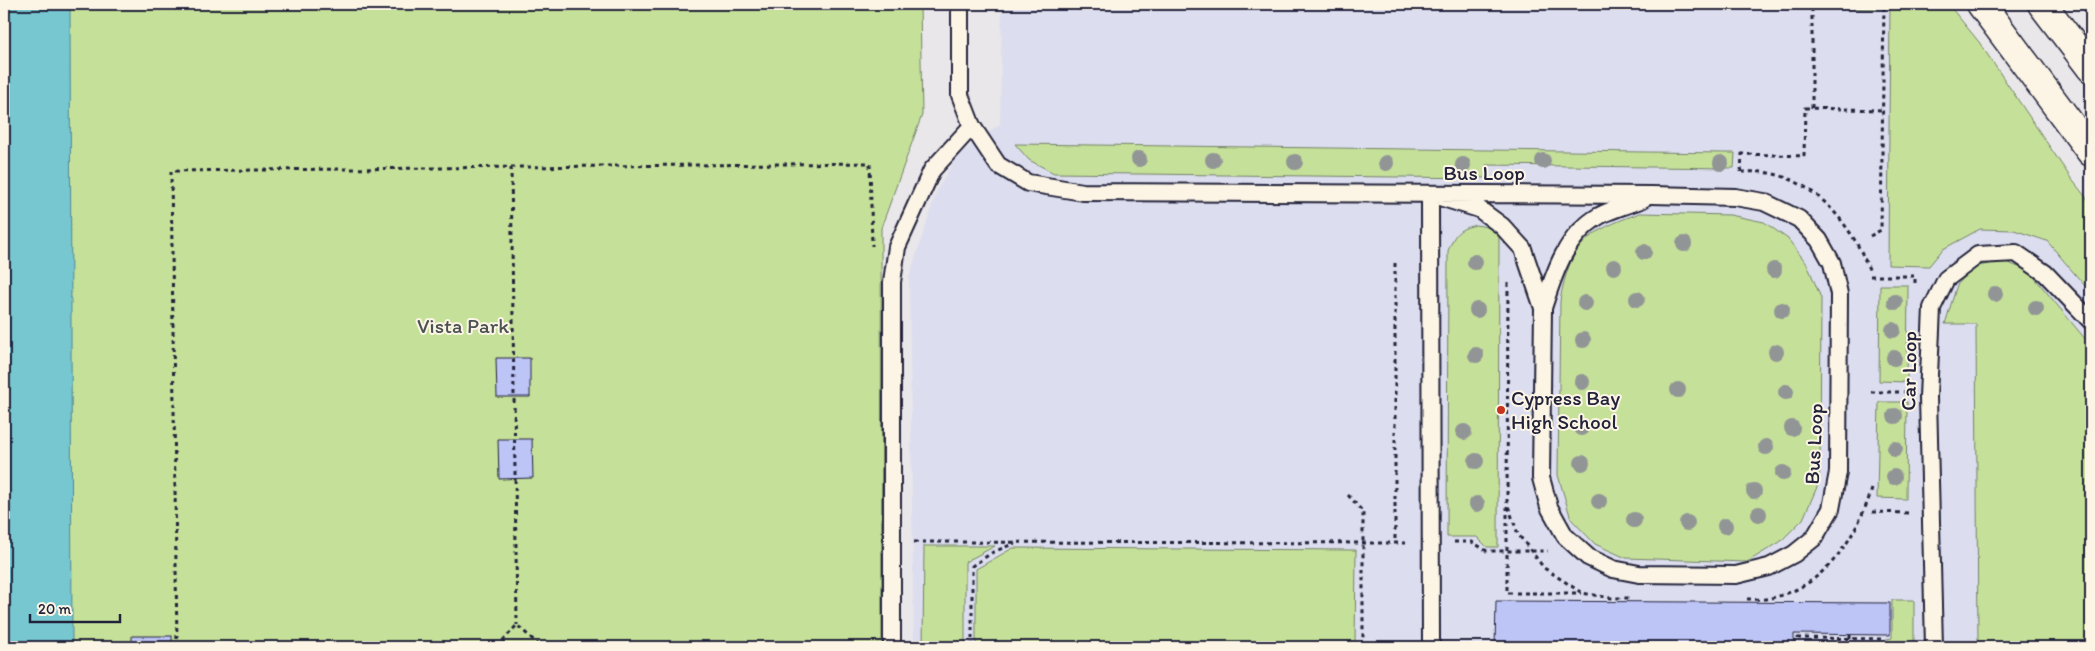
<svg xmlns="http://www.w3.org/2000/svg" width="2095" height="651" font-family="Itim,sans-serif">
	<style>
		.built { fill: #dcddee }
		.green { fill: #c5e199; stroke: #74826a }
		.water { fill: #76c7d0; stroke: #548594 }
		.building { fill: #bdc5f7; stroke: #22223b }
		.lines { fill: none; stroke-linecap: round; stroke-linejoin: round }
		.service-casing { stroke: #22223b; stroke-width: 20 }
		.minor-casing { stroke: #22223b; stroke-width: 31 }
		.path { stroke: #22223b; stroke-width: 3; stroke-dasharray: 4 4; stroke-linecap: butt }
		.service { stroke: #fcf5e5; stroke-width: 16 }
		.minor { stroke: #fcf5e5; stroke-width: 28 }
		.tree { fill: #929596 }
		.poi-dot { fill: #c8321e; stroke: #fcf5e5; stroke-width: 2 }
		.labels { text-anchor: middle; stroke-width: 4; stroke-linejoin: round; paint-order: stroke }
		.street-label { font-size: 21px; fill: #22223b; stroke: #fcf5e5 }
		.park-label { font-size: 21px; fill: #4b5252; stroke: #fcf5e5 }
		.poi-label { font-size: 21px; fill: #22223b; stroke: #fcf5e5; text-anchor: start }
	</style>
	<rect width="100%" height="100%" fill="#e9e7ea"/>
	<filter id="ink" filterUnits="userSpaceOnUse"><feTurbulence type="fractalNoise" baseFrequency=".02" numOctaves="2"/><feDisplacementMap in="SourceGraphic" scale="10" xChannelSelector="R" yChannelSelector="G"/><feConvolveMatrix kernelMatrix="1 2 1 2 8 2 1 2 1" color-interpolation-filters="sRGB"/></filter>
	<g filter="url(#ink)">
		<!-- built -->
		<polygon class="built" points="1002,4 1930,4 2091,229 2091,647 914,647 909,278 937,190 957,156 1000,124"/>
		<!-- green -->
		<g class="green">
			<polygon points="4,4 920,4 922,115 881,228 882,647 4,647"/>
			<polygon points="1822,4 1877,4 1877,9 1822,8"/>
			<polygon points="1890,4 1948,4 1979,42 2070,177 2091,204 2091,293 2047,241 2014,230 1980,229 1943,249 1929,266 1888,265"/>
			<polygon points="1015,144 1724,153 1735,153 1734,168 1486,165 1485,178 1054,173 1029,160"/>
			<path d="M1640 213 1730 215 1764 222 1788 239 1807 264 1821 298 1820 469 1817 487 1803 519 1780 542 1747 562 1626 558 1595 544 1571 519 1558 475 1560 301C1570 243 1587 232 1640 213Z"/>
			<path d="M1476 225 1487 227 1499 235 1498 547H1487L1477 537H1447L1448 251C1455 233 1458 229 1476 225Z"/>
			<polygon points="2003,261 2029,271 2091,346 2091,647 1978,647 1976,324 1945,324 1957,285 1974,267"/>
			<polygon points="1880,285 1908,285 1907,382 1879,381"/>
			<polygon points="1879,402 1907,402 1906,499 1877,498"/>
			<polygon points="924,546 995,546 965,562 965,647 923,647"/>
			<polygon points="1013,548 1356,550 1355,647 976,647 976,569"/>
			<polygon points="1892,600 1914,600 1914,647 1887,647 1887,639 1892,638"/>
		</g>
		<!-- water -->
		<polygon class="water" points="4,4 70,4 72,647 4,647"/>
		<!-- building -->
		<g class="building">
			<polygon points="496,358 530,358 530,397 497,397"/>
			<polygon points="498,439 532,439 533,478 499,479"/>
			<polygon points="1496,601 1890,603 1890,635 1794,634 1794,647 1495,647"/>
			<rect x="132" y="636" width="40" height="11"/>
		</g>
		<g class="lines">
			<defs>
				<g id="service">
					<polyline points="972,126 998,165 1028,183 1083,192 1652,195 1735,197 1764,202 1799,219 1819,240 1832,263 1839,294 1838,472 1831,509 1814,538 1794,554 1769,567 1736,575 1639,574 1613,569 1588,557 1565,536 1549,507 1541,478 1543,308 1523,249 1502,226 1479,209 1430,194"/>
					<polyline points="1430,194 1431,647"/>
					<path d="M1543 308C1554 274 1565 236 1599 216 1612 209 1628 205 1643 199"/>
					<polyline points="892,647 892,282 897,247 932,170 972,126 960,95 960,4"/>
					<polyline points="1934,647 1928,397 1932,308 1946,279 1978,255 2016,253 2045,273 2091,321"/>
				</g>
				<g id="minor">
					<polyline points="1981,4 2091,152"/>
					<polyline points="2042,4 2091,68"/>
				</g>
			</defs>
			<!-- service casing -->
			<use href="#service" class="service-casing"/>
			<!-- minor casing -->
			<use href="#minor" class="minor-casing"/>
			<!-- path -->
			<g class="path">
				<polyline points="1812,108 1812,4"/>
				<polyline points="511,167 517,625"/>
				<polyline points="1741,172 1742,154 1804,156 1805,108 1882,110"/>
				<path d="M1742 172C1750 172 1760 171 1769 173 1818 182 1853 227 1870 272"/>
				<polyline points="1870,236 1881,230 1884,4"/>
				<polyline points="1395,263 1395,543"/>
				<polyline points="1870,276 1915,276 1915,285"/>
				<polyline points="1508,283 1507,503 1518,534 1544,568 1582,593 1611,598 1629,598"/>
				<polyline points="1871,392 1906,392"/>
				<polyline points="1348,495 1363,512 1363,647"/>
				<polyline points="1507,506 1507,593 1581,593"/>
				<polyline points="1872,512 1909,513"/>
				<polyline points="914,542 1408,543"/>
				<polyline points="1454,542 1472,542 1487,551 1548,551"/>
				<path d="M1747 599C1755 599 1764 600 1771 598 1825 587 1856 538 1872 489"/>
				<polyline points="177,647 171,171 870,163 872,246"/>
				<polyline points="497,647 517,625 541,647"/>
				<polyline points="972,647 972,566 993,552 1015,543"/>
				<polyline points="1798,647 1798,638 1884,639"/>
				<polyline points="1850,647 1850,635"/>
			</g>
			<!-- service -->
			<use href="#service" class="service"/>
			<!-- minor -->
			<use href="#minor" class="minor"/>
		</g>
		<!-- trees -->
		<g class="tree">
			<circle cx="1139" cy="159" r="8"/>
			<circle cx="1213" cy="160" r="8"/>
			<circle cx="1543" cy="161" r="8"/>
			<circle cx="1295" cy="162" r="8"/>
			<circle cx="1386" cy="163" r="8"/>
			<circle cx="1721" cy="163" r="8"/>
			<circle cx="1463" cy="165" r="8"/>
			<circle cx="1684" cy="244" r="8"/>
			<circle cx="1644" cy="252" r="8"/>
			<circle cx="1475" cy="262" r="8"/>
			<circle cx="1614" cy="267" r="8"/>
			<circle cx="1774" cy="270" r="8"/>
			<circle cx="1995" cy="294" r="8"/>
			<circle cx="1637" cy="299" r="8"/>
			<circle cx="1895" cy="302" r="8"/>
			<circle cx="1585" cy="303" r="8"/>
			<circle cx="2036" cy="308" r="8"/>
			<circle cx="1477" cy="310" r="8"/>
			<circle cx="1782" cy="310" r="8"/>
			<circle cx="1893" cy="330" r="8"/>
			<circle cx="1583" cy="340" r="8"/>
			<circle cx="1776" cy="352" r="8"/>
			<circle cx="1476" cy="355" r="8"/>
			<circle cx="1894" cy="358" r="8"/>
			<circle cx="1582" cy="382" r="8"/>
			<circle cx="1678" cy="390" r="8"/>
			<circle cx="1786" cy="392" r="8"/>
			<circle cx="1895" cy="416" r="8"/>
			<circle cx="1581" cy="428" r="8"/>
			<circle cx="1792" cy="428" r="8"/>
			<circle cx="1464" cy="432" r="8"/>
			<circle cx="1766" cy="447" r="8"/>
			<circle cx="1895" cy="449" r="8"/>
			<circle cx="1476" cy="461" r="8"/>
			<circle cx="1582" cy="463" r="8"/>
			<circle cx="1783" cy="473" r="8"/>
			<circle cx="1894" cy="477" r="8"/>
			<circle cx="1754" cy="491" r="8"/>
			<circle cx="1599" cy="501" r="8"/>
			<circle cx="1477" cy="504" r="8"/>
			<circle cx="1759" cy="514" r="8"/>
			<circle cx="1634" cy="520" r="8"/>
			<circle cx="1687" cy="523" r="8"/>
			<circle cx="1725" cy="526" r="8"/>
		</g>
	</g>
	<!-- markers -->
	<circle class="poi-dot" cx="1501" cy="410" r="5"/>
	<g class="labels">
		<!-- street labels -->
		<g class="street-label">
			<text x="1484" y="180">Bus Loop</text>
			<text transform="translate(1909 371) rotate(-89)" y="7">Car Loop</text>
			<text transform="translate(1814 444) rotate(-87)" y="7">Bus Loop</text>
		</g>
		<!-- park labels -->
		<g class="park-label">
			<text x="463" y="333">Vista Park</text>
		</g>
		<!-- poi labels -->
		<g class="poi-label">
			<text x="1511" y="405">Cypress Bay<tspan x="1511" dy="24">High School</tspan></text>
		</g>
	</g>
	<!-- margin -->
	<rect width="2095" height="651" fill="none" stroke="#fcf5e5" stroke-width="20"/>
	<rect x="10" y="10" width="2075" height="631" fill="none" stroke="#22223b" stroke-width="2" filter="url(#ink)"/>
	<!-- scale -->
	<path d="M30 614v8h90v-8" fill="none" stroke="#22223b" stroke-width="2.5"/>
	<text x="38" y="614" font-size="15" fill="#22223b" stroke="#fcf5e5" stroke-width="4" paint-order="stroke">20 m</text>
</svg>
